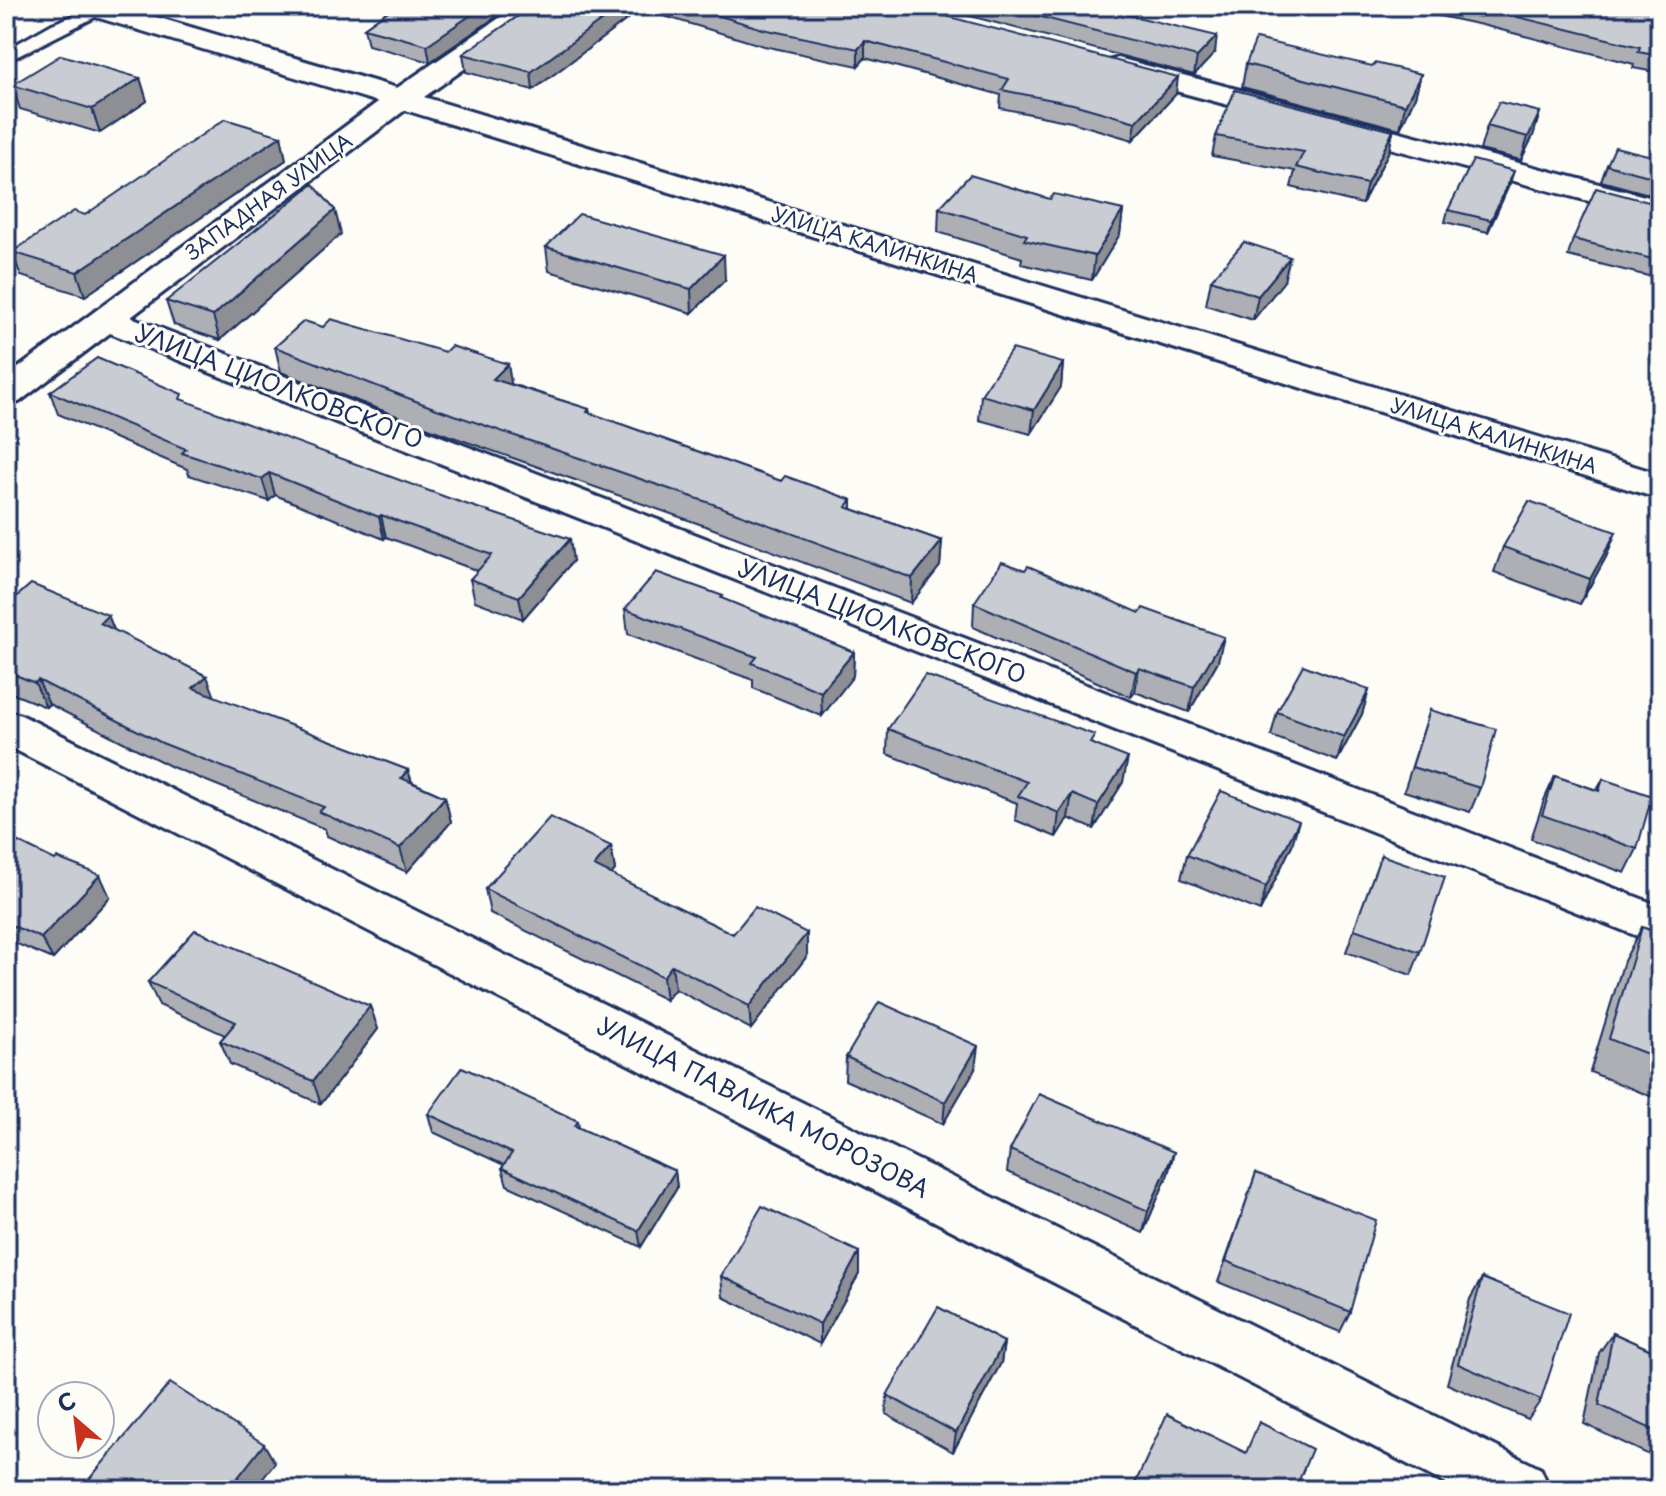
<svg xmlns="http://www.w3.org/2000/svg" width="1666" height="1496" font-family="'Playpen Sans',sans-serif">
	<style>
		.lines { fill: none; stroke-linecap: round; stroke-linejoin: round }
		.lane-casing { stroke: #1b2f5e; stroke-width: 6 }
		.street-casing { stroke: #1b2f5e; stroke-width: 6 }
		.lane { fill: #fdfcf7; fill-rule: evenodd }
		.street { fill: #fdfcf7; fill-rule: evenodd }
		.wall { fill: #adafb5; stroke: #1b2f5e; stroke-width: 2 }
		.shaded-wall { fill: #8d8f94; stroke: #1b2f5e; stroke-width: 2 }
		.building { fill: #c9ccd3; stroke: #1b2f5e; stroke-width: 2 }
		.labels { text-anchor: middle; stroke-width: 6; stroke-linejoin: round; paint-order: stroke }
		.far-street-label { font-size: 20px; fill: #1b2f5e; stroke: #fdfcf7 }
		.street-label { font-size: 24px; fill: #1b2f5e; stroke: #fdfcf7 }
	</style>
	<rect width="100%" height="100%" fill="#fdfcf7"/>
	<filter id="ink" filterUnits="userSpaceOnUse"><feTurbulence type="fractalNoise" baseFrequency=".0125" numOctaves="2"/><feDisplacementMap in="SourceGraphic" scale="16" xChannelSelector="R" yChannelSelector="G"/><feConvolveMatrix kernelMatrix="1 2 1 2 8 2 1 2 1" color-interpolation-filters="sRGB"/></filter>
	<g filter="url(#ink)">
		<g class="lines">
			<defs>
				<polygon id="lane" points="98,6 109,10 6,62 6,50 52,24"/>
				<g id="street">
					<polygon points="75,6 119,6 397,88 517,6 550,6 546,12 424,97 1660,474 1660,499 405,110 131,317 1660,906 1660,945 110,333 19,402 6,405 6,377 378,102 79,12"/>
					<polygon points="1118,58 1660,200 1660,220 1108,73 1103,67 1108,61"/>
					<polygon points="6,710 21,715 1541,1469 1550,1490 1458,1490 6,745"/>
				</g>
			</defs>
			<!-- lane casing -->
			<use href="#lane" class="lane-casing"/>
			<!-- street casing -->
			<use href="#street" class="street-casing"/>
			<!-- lane -->
			<use href="#lane" class="lane"/>
			<!-- street -->
			<use href="#street" class="street"/>
		</g>
		<!-- wall -->
		<g class="wall">
			<polygon points="395,6 512,6 430,62 368,45 364,28"/>
			<polygon points="533,6 908,6 1176,94 1133,140 1071,122 1000,108 1001,95 865,58 858,66 764,46 641,9 533,90 466,72 463,54"/>
			<polygon points="932,6 1091,6 1215,53 1194,75"/>
			<polygon points="1393,6 1631,6 1660,13 1660,73 1633,68 1634,64 1482,25"/>
			<polygon points="1246,64 1372,66 1421,74 1415,97 1400,129 1242,87"/>
			<polygon points="140,78 147,101 100,133 20,109 12,85"/>
			<polygon points="1540,112 1533,136 1521,160 1480,150 1487,126"/>
			<polygon points="1393,131 1389,151 1362,204 1291,187 1295,171 1212,156 1216,136"/>
			<polygon points="281,136 286,160 85,296 21,276 12,252 85,215"/>
			<polygon points="1660,158 1660,197 1601,181 1607,165"/>
			<polygon points="1510,183 1488,232 1445,222 1448,210"/>
			<polygon points="1050,199 1123,210 1120,234 1092,280 1021,264 1022,258 938,232 939,208"/>
			<polygon points="1660,205 1660,279 1568,256 1573,239"/>
			<polygon points="341,234 220,340 174,325 166,301"/>
			<polygon points="546,247 725,280 692,313 549,271"/>
			<polygon points="1211,280 1284,281 1253,320 1206,305"/>
			<polygon points="275,347 511,384 589,409 590,413 781,481 852,500 852,509 942,541 940,566 911,603 711,528 439,432 281,372"/>
			<polygon points="1063,363 1061,387 1031,434 979,420 981,395"/>
			<polygon points="50,392 184,401 573,561 523,619 475,601 470,579 478,571 386,537 384,539 275,495 269,501 189,475 187,469 58,414"/>
			<polygon points="1616,532 1606,557 1580,604 1494,572 1503,547"/>
			<polygon points="723,599 854,652 853,676 822,716 753,688 753,680 628,634 625,609"/>
			<polygon points="974,603 1218,661 1189,712 1135,692 1131,697 973,627"/>
			<polygon points="6,606 108,615 114,630 215,697 408,770 412,782 445,797 451,822 407,872 327,836 325,829 172,767 49,704 46,707 6,691"/>
			<polygon points="1369,690 1362,714 1337,761 1271,736 1277,712"/>
			<polygon points="1430,710 1480,788 1470,812 1404,791"/>
			<polygon points="888,729 1094,744 1123,782 1094,829 1068,818 1056,837 1015,820 1017,803 887,754"/>
			<polygon points="1555,776 1597,790 1603,779 1637,849 1625,873 1531,839 1544,800"/>
			<polygon points="6,836 110,897 53,959 10,941 6,933"/>
			<polygon points="1292,845 1260,911 1181,879 1187,855"/>
			<polygon points="611,846 615,870 611,875 733,934 807,956 751,1029 675,989 666,1000 490,913 485,889"/>
			<polygon points="1381,855 1420,952 1411,975 1346,952"/>
			<polygon points="1642,927 1660,934 1660,1100 1590,1072 1624,961"/>
			<polygon points="148,982 370,1006 378,1029 321,1104 230,1064 220,1041 225,1035 159,1005"/>
			<polygon points="846,1057 975,1069 943,1124 845,1080"/>
			<polygon points="428,1114 578,1121 579,1128 675,1171 677,1188 641,1247 507,1185 502,1168 504,1165 433,1132"/>
			<polygon points="1010,1150 1174,1152 1168,1174 1143,1233 1007,1172"/>
			<polygon points="1256,1173 1350,1312 1340,1332 1218,1282"/>
			<polygon points="859,1252 859,1274 820,1344 723,1297 721,1276"/>
			<polygon points="1482,1278 1541,1400 1528,1419 1447,1384 1470,1299"/>
			<polygon points="1613,1333 1660,1354 1660,1460 1584,1424 1599,1353"/>
			<polygon points="1004,1342 1001,1363 953,1452 886,1414 887,1395"/>
		</g>
		<!-- shaded-wall -->
		<g class="shaded-wall">
			<polygon points="484,6 512,6 430,62 427,45"/>
			<polygon points="621,6 641,6 641,9 533,90 531,72"/>
			<polygon points="1217,36 1215,53 1194,75 1197,57"/>
			<polygon points="865,41 865,58 858,66 858,49"/>
			<polygon points="1421,74 1415,97 1400,129 1405,105"/>
			<polygon points="1178,77 1176,94 1133,140 1136,122"/>
			<polygon points="140,78 147,101 100,133 92,109"/>
			<polygon points="1540,112 1533,136 1521,160 1528,137"/>
			<polygon points="1393,131 1389,151 1362,204 1367,184"/>
			<polygon points="281,136 286,160 85,296 77,272"/>
			<polygon points="1514,171 1510,183 1488,232 1491,220"/>
			<polygon points="335,210 341,234 220,340 213,316"/>
			<polygon points="1123,210 1120,234 1092,280 1095,256"/>
			<polygon points="724,255 725,280 692,313 691,289"/>
			<polygon points="1290,257 1284,281 1253,320 1258,296"/>
			<polygon points="1063,363 1061,387 1031,434 1034,410"/>
			<polygon points="508,364 512,389 493,379"/>
			<polygon points="269,473 275,495 269,501 262,479"/>
			<polygon points="381,515 386,537 384,539 379,517"/>
			<polygon points="1616,532 1606,557 1580,604 1590,579"/>
			<polygon points="570,539 573,561 523,619 519,597"/>
			<polygon points="942,541 940,566 911,603 912,578"/>
			<polygon points="108,615 118,640 100,623"/>
			<polygon points="1224,637 1218,661 1189,712 1194,687"/>
			<polygon points="854,652 853,676 822,716 821,692"/>
			<polygon points="1139,668 1135,692 1131,697 1136,672"/>
			<polygon points="207,676 216,700 193,688"/>
			<polygon points="38,680 49,704 46,707 35,683"/>
			<polygon points="1369,690 1362,714 1337,761 1344,737"/>
			<polygon points="1128,758 1123,782 1094,829 1098,805"/>
			<polygon points="408,770 415,794 401,778"/>
			<polygon points="1072,794 1068,818 1056,837 1059,813"/>
			<polygon points="445,797 451,822 407,872 400,848"/>
			<polygon points="1299,821 1292,845 1260,911 1266,887"/>
			<polygon points="611,846 615,870 598,890 594,866"/>
			<polygon points="100,875 110,897 53,959 41,938"/>
			<polygon points="807,933 807,956 751,1029 749,1006"/>
			<polygon points="672,965 675,989 666,1000 663,977"/>
			<polygon points="370,1006 378,1029 321,1104 313,1081"/>
			<polygon points="978,1046 975,1069 943,1124 945,1102"/>
			<polygon points="1174,1152 1168,1174 1143,1233 1148,1211"/>
			<polygon points="675,1171 677,1188 641,1247 638,1231"/>
			<polygon points="859,1252 859,1274 820,1344 820,1324"/>
			<polygon points="1004,1342 1001,1363 953,1452 956,1433"/>
			<polygon points="264,1444 275,1463 254,1490 228,1490"/>
		</g>
		<!-- building -->
		<g class="building">
			<polygon points="395,6 484,6 427,45 364,28"/>
			<polygon points="533,6 621,6 531,72 463,54"/>
			<polygon points="687,6 908,6 1178,77 1136,122 1073,104 1002,90 1009,79 865,41 858,49 763,29"/>
			<polygon points="998,6 1091,6 1217,36 1197,57"/>
			<polygon points="1473,6 1631,6 1660,13 1660,56 1638,52 1640,47"/>
			<polygon points="1256,39 1372,66 1375,63 1421,74 1405,105 1246,64"/>
			<polygon points="61,55 140,78 92,109 12,85"/>
			<polygon points="1235,90 1393,131 1367,184 1296,167 1304,152 1216,136"/>
			<polygon points="1499,102 1540,112 1528,137 1487,126"/>
			<polygon points="225,119 281,136 77,272 12,252 74,211 85,215"/>
			<polygon points="1615,147 1660,158 1660,179 1607,165"/>
			<polygon points="1473,160 1514,171 1491,220 1448,210"/>
			<polygon points="970,175 1050,199 1054,194 1123,210 1095,256 1024,240 1027,235 939,208"/>
			<polygon points="313,184 335,210 213,316 166,301"/>
			<polygon points="1596,188 1660,205 1660,261 1573,239"/>
			<polygon points="579,214 724,255 691,289 546,247"/>
			<polygon points="1244,242 1290,257 1258,296 1211,280"/>
			<polygon points="331,319 445,352 451,346 508,364 493,379 589,409 587,412 781,481 785,476 852,500 846,507 942,541 912,578 710,503 434,408 275,347 304,321 323,327"/>
			<polygon points="1012,349 1063,363 1034,410 981,395"/>
			<polygon points="97,358 182,394 180,399 451,499 570,539 519,597 470,579 492,555 381,515 379,517 269,473 262,479 182,453 186,449 50,392"/>
			<polygon points="1529,501 1616,532 1590,579 1503,547"/>
			<polygon points="1002,562 1025,570 1028,566 1140,613 1143,608 1224,637 1194,687 1139,668 1136,672 974,603"/>
			<polygon points="656,572 723,596 721,598 854,652 821,692 752,663 757,657 625,609"/>
			<polygon points="31,584 108,615 100,623 207,676 193,688 408,770 401,778 445,797 400,848 319,812 324,807 162,743 38,680 35,683 6,671 6,606"/>
			<polygon points="1303,665 1369,690 1344,737 1277,712"/>
			<polygon points="925,675 1095,735 1090,743 1128,758 1098,805 1072,794 1059,813 1018,796 1027,782 888,729"/>
			<polygon points="1430,710 1496,729 1480,788 1412,767"/>
			<polygon points="1555,776 1599,791 1603,779 1652,796 1637,849 1542,815"/>
			<polygon points="1221,791 1299,821 1266,887 1187,855"/>
			<polygon points="550,817 611,846 594,866 733,934 755,907 807,933 749,1006 672,965 663,977 485,889"/>
			<polygon points="6,836 55,860 57,858 100,875 41,938 6,923"/>
			<polygon points="1381,855 1445,877 1420,952 1354,929"/>
			<polygon points="1642,927 1660,934 1660,1059 1609,1039"/>
			<polygon points="195,930 370,1006 313,1081 220,1041 236,1022 148,982"/>
			<polygon points="879,1002 978,1046 945,1102 846,1057"/>
			<polygon points="462,1067 578,1121 575,1126 675,1171 638,1231 502,1168 512,1153 428,1114"/>
			<polygon points="1039,1094 1174,1152 1148,1211 1010,1150"/>
			<polygon points="1256,1173 1376,1220 1350,1312 1226,1261"/>
			<polygon points="762,1206 859,1252 820,1324 721,1276"/>
			<polygon points="1482,1278 1569,1313 1541,1400 1458,1364"/>
			<polygon points="938,1307 1004,1342 956,1433 887,1395"/>
			<polygon points="1613,1333 1660,1354 1660,1433 1599,1405"/>
			<polygon points="170,1383 264,1444 228,1490 80,1490"/>
			<polygon points="1167,1414 1246,1453 1259,1422 1312,1449 1295,1490 1132,1490"/>
		</g>
	</g>
	<g class="labels">
		<!-- far-street labels -->
		<g class="far-street-label">
			<text transform="translate(269 197) rotate(-36)" y="7">ЗАПАДНАЯ УЛИЦА</text>
			<text transform="translate(875 245) rotate(17)" y="7">УЛИЦА КАЛИНКИНА</text>
			<text transform="translate(1494 436) rotate(17)" y="7">УЛИЦА КАЛИНКИНА</text>
		</g>
		<!-- street labels -->
		<g class="street-label">
			<text transform="translate(279 387) rotate(21)" y="8">УЛИЦА ЦИОЛКОВСКОГО</text>
			<text transform="translate(882 622) rotate(21)" y="8">УЛИЦА ЦИОЛКОВСКОГО</text>
			<text transform="translate(763 1108) rotate(27)" y="8">УЛИЦА ПАВЛИКА МОРОЗОВА</text>
		</g>
	</g>
	<!-- margin -->
	<rect width="1666" height="1496" fill="none" stroke="#fdfcf7" stroke-width="32"/>
	<rect x="16" y="16" width="1634" height="1464" fill="none" stroke="#1b2f5e" stroke-width="3" filter="url(#ink)"/>
	<!-- north arrow -->
	<g transform="translate(76 1420) rotate(332)"><circle r="38" fill="#fdfcf7" stroke="#a3aaba" stroke-width="2"/>
	<path d="M0-6L14 30L0 20L-14 30Z" fill="#c8321e"/>
	<text y="-12" font-size="22" font-weight="bold" text-anchor="middle" fill="#1b2f5e">С</text>
	</g>
</svg>
